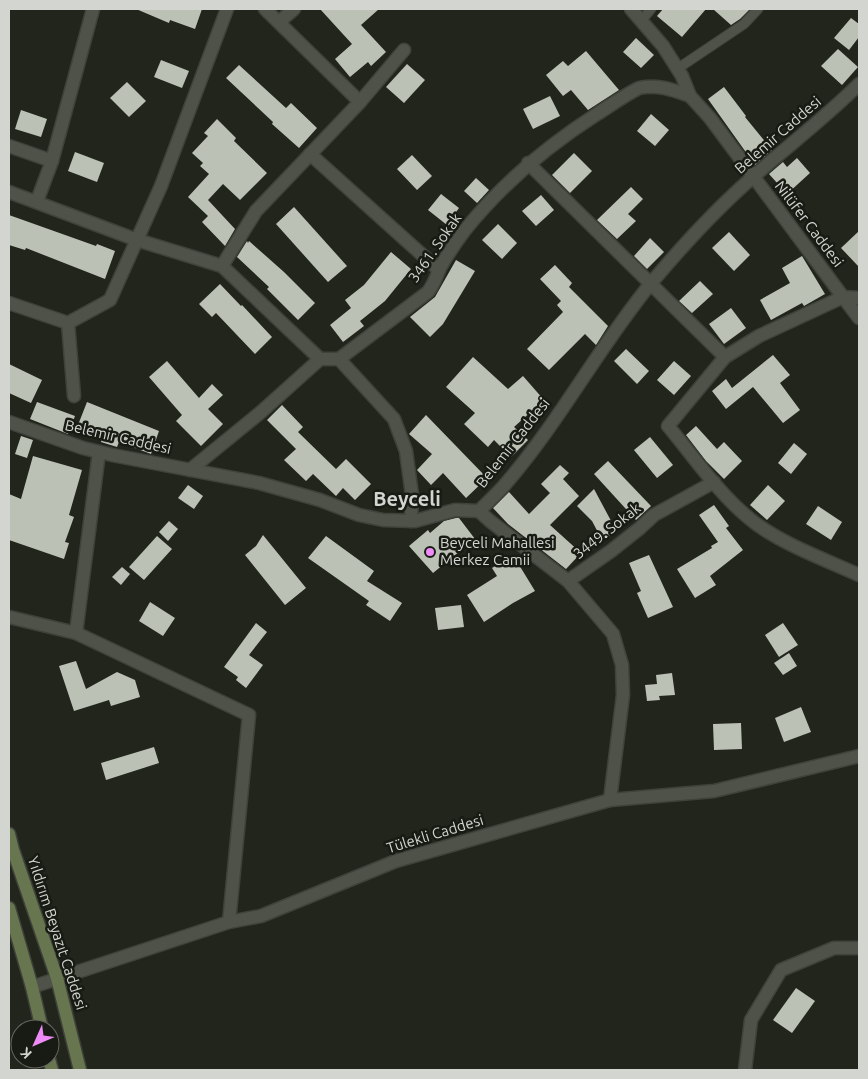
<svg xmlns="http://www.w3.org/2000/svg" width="868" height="1079" font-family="Ubuntu,sans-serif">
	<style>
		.building { fill: #bcc1b6 }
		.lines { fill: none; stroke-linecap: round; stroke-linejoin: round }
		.service-casing { stroke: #3f423b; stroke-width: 11 }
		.minor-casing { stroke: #3f423b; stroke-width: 15 }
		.tertiary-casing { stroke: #3f423b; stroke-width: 15 }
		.secondary-casing { stroke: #3f423b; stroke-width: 15 }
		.service { stroke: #4e5248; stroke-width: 9 }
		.minor { stroke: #4e5248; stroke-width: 12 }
		.tertiary { stroke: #4e5248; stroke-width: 12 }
		.secondary { stroke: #68764f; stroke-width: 12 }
		.poi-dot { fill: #ef8bf7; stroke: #181b13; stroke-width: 2 }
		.labels { text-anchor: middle; stroke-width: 5; stroke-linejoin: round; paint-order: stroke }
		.street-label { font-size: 15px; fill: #d3d6d0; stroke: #181b13 }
		.poi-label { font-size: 15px; fill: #d3d6d0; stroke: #181b13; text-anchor: start }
		.district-label { font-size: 20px; font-weight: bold; fill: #d3d6d0; stroke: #181b13 }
	</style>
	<rect width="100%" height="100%" fill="#21251c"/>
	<!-- building -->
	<g class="building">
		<polygon points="136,9 202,9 195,29 170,20 169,23"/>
		<polygon points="320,9 379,9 361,25 386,52 371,66 368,62 350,77 335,59 352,44"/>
		<polygon points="663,9 706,9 682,37 657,16"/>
		<polygon points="713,9 750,9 740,19 731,25"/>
		<polygon points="851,18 859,24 859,37 849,50 834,38"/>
		<polygon points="636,38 654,55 641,68 623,52"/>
		<polygon points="838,49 858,67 842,85 821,66"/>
		<polygon points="586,51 619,90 588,110 571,90 563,96 546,75 563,61 568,66"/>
		<polygon points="161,60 189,71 182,88 154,77"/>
		<polygon points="407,64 425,80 404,103 386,87"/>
		<polygon points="239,65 286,108 291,103 317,128 299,148 272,124 273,122 226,78"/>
		<polygon points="127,82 146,101 129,117 110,98"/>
		<polygon points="724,87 746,116 745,117 772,150 755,165 708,99"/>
		<polygon points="550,96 560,116 533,129 523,109"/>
		<polygon points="21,110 47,119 41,137 15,129"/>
		<polygon points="651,114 669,130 655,146 637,131"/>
		<polygon points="217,119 236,138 234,141 267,173 240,200 223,184 208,200 235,229 225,246 202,222 208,216 188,197 209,174 200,166 203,163 192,153 208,136 204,133"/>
		<polygon points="75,152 104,163 97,182 68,171"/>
		<polygon points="574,153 592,171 570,193 552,175"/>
		<polygon points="412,155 432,176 417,190 397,169"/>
		<polygon points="797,158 810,173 787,194 769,174 783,162 787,167"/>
		<polygon points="476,178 489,190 477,203 464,191"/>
		<polygon points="631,187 643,199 628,214 636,221 617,239 597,220"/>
		<polygon points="441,194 459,208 447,225 428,210"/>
		<polygon points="541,195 554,210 536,226 522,211"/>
		<polygon points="294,207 347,266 328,282 276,224"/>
		<polygon points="9,215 96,246 97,244 115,251 105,279 26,248 25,250 9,245"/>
		<polygon points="498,224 517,243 502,259 482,240"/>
		<polygon points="859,231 859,267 841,248"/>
		<polygon points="729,232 750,255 734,271 712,248"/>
		<polygon points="650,238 664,252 647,269 634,256"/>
		<polygon points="247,241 248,243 249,241 284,272 315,303 298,320 267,289 269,287 237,257"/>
		<polygon points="391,252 411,269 385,301 360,321 364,326 343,342 330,325 351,308 345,300 364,285"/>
		<polygon points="802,256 825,294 804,306 802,303 771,320 760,300 790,283 782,268"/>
		<polygon points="456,260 475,271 443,324 430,337 410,317 435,297"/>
		<polygon points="555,265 572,283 569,287 608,326 596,345 585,334 549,370 527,349 563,312 557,305 561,301 540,279"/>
		<polygon points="700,281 713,294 692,313 679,301"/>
		<polygon points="220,284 241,306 242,305 272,337 255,354 216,313 212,317 199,304"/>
		<polygon points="731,308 746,328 724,344 709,324"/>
		<polygon points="626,349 649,371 637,384 614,361"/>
		<polygon points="773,355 790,375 780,383 800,410 783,423 753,387 726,409 712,391 726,379 732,388"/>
		<polygon points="473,357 508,389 523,376 544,400 514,427 528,440 511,457 494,440 488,447 464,424 475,413 446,387"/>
		<polygon points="167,361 199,398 212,384 223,395 208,409 223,424 201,446 176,421 182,415 149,377"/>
		<polygon points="674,361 691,376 674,395 657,380"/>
		<polygon points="9,364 42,380 31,403 9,393"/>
		<polygon points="37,402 75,416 68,434 30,419"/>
		<polygon points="87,402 159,431 151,454 119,442 117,447 101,442 104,434 78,425"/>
		<polygon points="282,405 303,427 298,432 336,469 346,459 371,484 355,500 343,488 336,496 313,474 306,481 284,460 296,449 267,420"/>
		<polygon points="426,415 487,478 466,498 443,473 431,485 417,470 432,454 409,434"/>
		<polygon points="696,426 717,449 724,442 742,461 724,479 706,461 686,435"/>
		<polygon points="21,436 33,440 27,458 15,454"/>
		<polygon points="650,437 673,465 657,478 634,450"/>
		<polygon points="794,443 807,454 791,474 778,463"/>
		<polygon points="33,456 82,470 69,515 74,517 65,542 69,543 64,559 9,540 9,494 21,499"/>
		<polygon points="608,461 651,506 636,520 594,474"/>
		<polygon points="560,465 569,473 563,479 579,496 550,525 581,553 566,569 508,524 493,508 509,492 529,514 550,493 541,484"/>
		<polygon points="188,485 203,496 194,509 178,498"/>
		<polygon points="768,485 785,501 767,520 750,505"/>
		<polygon points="594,489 617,532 606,538 601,538 592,521 577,506"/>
		<polygon points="714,505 729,526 726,528 743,550 710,576 716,585 695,598 677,569 712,548 711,546 718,542 699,515"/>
		<polygon points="818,506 842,522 831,540 806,524"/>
		<polygon points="456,518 459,518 475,539 433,573 409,546 428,530 430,533 444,521"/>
		<polygon points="169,521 178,529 168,541 159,532"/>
		<polygon points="263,535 306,588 285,605 245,555 256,546"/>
		<polygon points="157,536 172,549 144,580 129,567"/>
		<polygon points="326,536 374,571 367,581 402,603 390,621 366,605 369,601 308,558"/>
		<polygon points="513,555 535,591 513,603 484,622 467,595 497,576 492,568"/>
		<polygon points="649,555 673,607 648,618 637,593 641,591 629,563"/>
		<polygon points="122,567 130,574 121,585 112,577"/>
		<polygon points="150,602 175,618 163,636 139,621"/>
		<polygon points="461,605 464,627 438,630 435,608"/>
		<polygon points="256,623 267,632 249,655 263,665 246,688 236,680 238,677 224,667"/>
		<polygon points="783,623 798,645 779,657 765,635"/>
		<polygon points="789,653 797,666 783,675 774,663"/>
		<polygon points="76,661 86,689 117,672 135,680 140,697 111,706 109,700 74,711 59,666"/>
		<polygon points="672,673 675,695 659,696 660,700 647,701 645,685 657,684 656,675"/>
		<polygon points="801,707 811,732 784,742 775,718"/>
		<polygon points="741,723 742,749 714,750 713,724"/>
		<polygon points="154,747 159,763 106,780 101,763"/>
		<polygon points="796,988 815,1001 792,1033 773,1020"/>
	</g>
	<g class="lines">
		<defs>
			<g id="service">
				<polyline points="642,20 651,9"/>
				<polyline points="677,69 744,24 758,9"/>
			</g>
			<g id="minor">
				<polyline points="265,9 360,102"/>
				<polyline points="279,22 294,9"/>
				<polyline points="9,146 52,161"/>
				<polyline points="310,154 439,270"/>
				<polyline points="528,163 725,357"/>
				<polyline points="9,192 137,240 222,266 320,359"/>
				<polyline points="37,201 52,161 93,9"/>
				<polyline points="222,266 256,211 360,102 404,50"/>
				<polyline points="843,297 859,318"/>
				<polyline points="843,297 859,298"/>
				<polyline points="9,303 68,323 74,396"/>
				<polyline points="68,323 110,300 161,186 227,9"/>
				<polyline points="339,359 394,419 406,451 412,495 411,521"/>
				<path d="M190 470 261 412 320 359H339L428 292C434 284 436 277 440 268 447 255 456 242 465 230 502 184 547 146 597 114 611 105 625 95 639 88 658 84 673 90 690 96"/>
				<polyline points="479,511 490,521 568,581 613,634 622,665 623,695 610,800"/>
				<polyline points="568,581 611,551 640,528 654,515 714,482"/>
				<polyline points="9,617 76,633 249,715 229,922"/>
				<polyline points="76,633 99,452"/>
				<polyline points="745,1070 751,1020 781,970 834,948 859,948"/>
			</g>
			<g id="tertiary">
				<path d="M631 9 663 46 682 76 690 96 710 118 843 297 759 336 725 357 668 426C694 457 718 493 750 519 777 542 826 560 859 575"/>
				<path d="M9 422 83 448 112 455 259 483 320 500 359 515 383 520 415 521 455 510 479 511C489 501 499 492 508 481 561 419 600 345 652 282 684 244 717 208 754 176 789 145 826 117 859 84"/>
				<polyline points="32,987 229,922 261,916 396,861 610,800 714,791 859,756"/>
			</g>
			<g id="secondary">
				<polyline points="9,834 13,850 57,978 80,1070"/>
				<polyline points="9,908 32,987 42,1029"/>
				<polyline points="49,1059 52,1070"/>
			</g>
		</defs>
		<!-- service casing -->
		<use href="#service" class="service-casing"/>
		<!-- minor casing -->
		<use href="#minor" class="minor-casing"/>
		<!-- tertiary casing -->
		<use href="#tertiary" class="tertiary-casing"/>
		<!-- secondary casing -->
		<use href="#secondary" class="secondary-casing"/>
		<!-- service -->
		<use href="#service" class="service"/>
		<!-- minor -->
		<use href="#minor" class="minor"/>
		<!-- tertiary -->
		<use href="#tertiary" class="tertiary"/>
		<!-- secondary -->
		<use href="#secondary" class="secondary"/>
	</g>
	<!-- markers -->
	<circle class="poi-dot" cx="430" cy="552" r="5"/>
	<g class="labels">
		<!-- street labels -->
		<g class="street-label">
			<text transform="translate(778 135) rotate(-41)" y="5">Belemir Caddesi</text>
			<text transform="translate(809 224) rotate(53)" y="5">Nilüfer Caddesi</text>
			<text transform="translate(435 248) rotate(-55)" y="5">3461. Sokak</text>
			<text transform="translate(118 437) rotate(13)" y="5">Belemir Caddesi</text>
			<text transform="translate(513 443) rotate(-52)" y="5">Belemir Caddesi</text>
			<text transform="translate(607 531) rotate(-38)" y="5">3449. Sokak</text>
			<text transform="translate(435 834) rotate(-17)" y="5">Tülekli Caddesi</text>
			<text transform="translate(57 933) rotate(72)" y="5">Yıldırım Beyazıt Caddesi</text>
		</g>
		<!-- poi labels -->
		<g class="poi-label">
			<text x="440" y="548">Beyceli Mahallesi<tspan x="440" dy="17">Merkez Camii</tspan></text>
		</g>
		<!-- district labels -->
		<g class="district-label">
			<text x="407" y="506">Beyceli</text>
		</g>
	</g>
	<!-- border -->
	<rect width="868" height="1079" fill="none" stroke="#d3d6d0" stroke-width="20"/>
	<!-- north arrow -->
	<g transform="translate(35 1044) rotate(225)"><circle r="24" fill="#181b13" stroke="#63665f"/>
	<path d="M0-4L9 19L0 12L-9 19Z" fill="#ef8bf7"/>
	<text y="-8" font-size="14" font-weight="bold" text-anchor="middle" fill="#d3d6d0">K</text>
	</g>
</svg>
